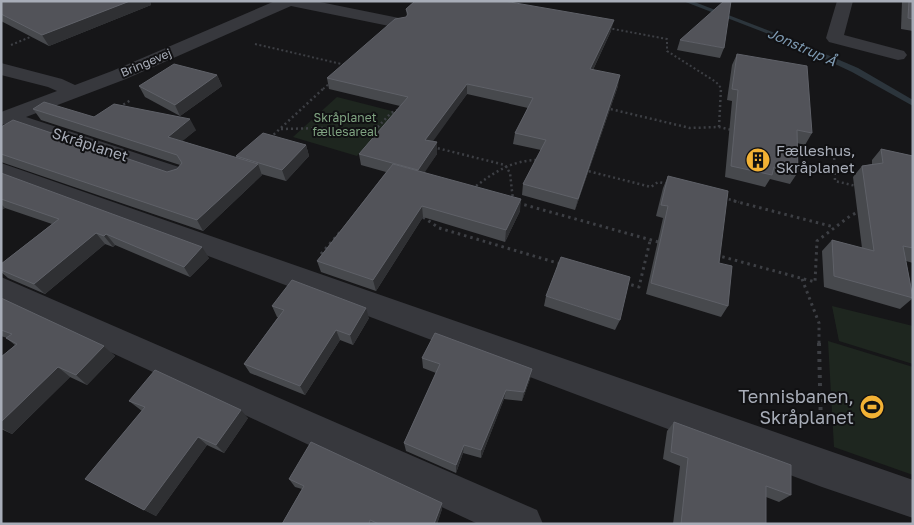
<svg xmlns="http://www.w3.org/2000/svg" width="914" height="525" font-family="'Golos Text',sans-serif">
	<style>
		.green { fill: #1e261f }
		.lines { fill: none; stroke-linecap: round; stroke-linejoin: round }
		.stream { fill: #2c353c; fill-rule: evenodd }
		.path-far3 { stroke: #3d3f44; stroke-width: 2; stroke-dasharray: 2 2.5; stroke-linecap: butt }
		.path-far2 { stroke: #3d3f44; stroke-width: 2.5; stroke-dasharray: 2 3; stroke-linecap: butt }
		.path-far1 { stroke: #3d3f44; stroke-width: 3; stroke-dasharray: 2.5 4; stroke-linecap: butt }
		.path { stroke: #3d3f44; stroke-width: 4; stroke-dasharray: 3 5; stroke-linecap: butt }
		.minor { fill: #37383d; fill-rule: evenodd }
		.wall { fill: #47494d }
		.shaded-wall { fill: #2f3033 }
		.building { fill: #525359; stroke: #5f6168 }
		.labels { text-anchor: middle; stroke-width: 4; stroke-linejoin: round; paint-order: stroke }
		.far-street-label { font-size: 12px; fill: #a8adb8; stroke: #111113 }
		.far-park-label { font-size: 12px; fill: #7fa381; stroke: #111113 }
		.far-water-label { font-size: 14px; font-style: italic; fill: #7f9bb3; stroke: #111113 }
		.street-label { font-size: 15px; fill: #a8adb8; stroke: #111113 }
		.poi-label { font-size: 15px; fill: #a8adb8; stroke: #111113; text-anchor: start }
		.near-poi-label { font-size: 18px; fill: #a8adb8; stroke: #111113; text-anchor: end }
	</style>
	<rect width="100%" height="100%" fill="#161618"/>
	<!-- green -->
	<g class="green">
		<polygon points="337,97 396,112 357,156 293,137"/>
		<polygon points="832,306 913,326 913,364 839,341"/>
		<polygon points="828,341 913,367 913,475 834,447"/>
	</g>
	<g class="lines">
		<!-- stream -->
		<polygon class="stream" points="683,1 692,1 788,38 858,68 913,100 913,106 852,72 784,40"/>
		<!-- path-far3 -->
		<g class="path-far3">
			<polyline points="608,28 667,39 667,51 716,82 722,89"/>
			<polyline points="255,44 346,65"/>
			<polyline points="11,45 35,35"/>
			<polyline points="323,89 330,83"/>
		</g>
		<!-- path-far2 -->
		<g class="path-far2">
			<polyline points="119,107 131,100"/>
			<polyline points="606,108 690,128 719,127 732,130"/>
			<polyline points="719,127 721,88"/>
			<polyline points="281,129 324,128 373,132"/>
			<polyline points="381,134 373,132 391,113 400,109"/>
			<polyline points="270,138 324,88"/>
			<polyline points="794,145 834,154 835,181 856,186"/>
			<polyline points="433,147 505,165 510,173 513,200"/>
			<polyline points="584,170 651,187 658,182 669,184"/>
			<path d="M472 189C493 173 511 160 539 160"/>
			<polyline points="724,198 739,202"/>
		</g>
		<!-- path-far1 -->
		<g class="path-far1">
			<polyline points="734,201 834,227"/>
			<polyline points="518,203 662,243"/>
			<polyline points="423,217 439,228 561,264"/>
			<polyline points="321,254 341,231"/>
			<polyline points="716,255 815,282 817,241 850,216 860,211"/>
			<polyline points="802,279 819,323 819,345"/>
			<polyline points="625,283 639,287 650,241"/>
		</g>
		<!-- path -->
		<polyline class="path" points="819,343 821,428"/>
		<!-- minor -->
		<g class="minor">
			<polygon points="275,1 315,1 399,18 405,20 407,23 405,26 399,28 291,6 126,79 26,117 182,168 186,173 182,178 174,181 6,124 1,125 1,112 57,91 48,87 1,75 1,63 62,79 75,85 112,71"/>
			<polygon points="837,1 853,1 844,35 904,51 907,55 904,59 898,60 829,42 826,38"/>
			<polygon points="1,163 913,480 913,518 822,487 1,178"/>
			<polygon points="1,277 537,510 543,524 478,524 1,301"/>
		</g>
	</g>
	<!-- wall -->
	<g class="wall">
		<polygon points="1,1 150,1 151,5 49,46 1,21"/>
		<polygon points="413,1 509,1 508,2 611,31 593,70 618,86 575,210 522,195 523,184 541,150 513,144 515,133 528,108 467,94 432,141 437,154 424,172 520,211 505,242 423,217 376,291 321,272 317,261 386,172 361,165 359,154 400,106 329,89 327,78 406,17 407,16 406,9 413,3"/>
		<polygon points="902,1 913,1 913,31 901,29"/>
		<polygon points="680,40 724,48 720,58 677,50"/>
		<polygon points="737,54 812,133 805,145 797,143 798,172 790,184 770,179 765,187 725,177 732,101 727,100 732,65"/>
		<polygon points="217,75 222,86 180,116 145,97 139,86"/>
		<polygon points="33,109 196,130 182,141 237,158 236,156 306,145 309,156 286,181 261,174 262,175 203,231 1,162 1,127 167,172 177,169 180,165 41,120"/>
		<polygon points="881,149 913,156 913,263 906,261 913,298 900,309 824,287 822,251 832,240 862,248 853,177 862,166 872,164 872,160"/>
		<polygon points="1,173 209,258 190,277 115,245 113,247 105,244 45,294 8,278 1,272 1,264 52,224 5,208 1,210"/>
		<polygon points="668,176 719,263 728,306 721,317 646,294 663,218 656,216 663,188"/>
		<polygon points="546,296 620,320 615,330 544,306"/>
		<polygon points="1,298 104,346 115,356 87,385 70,377 12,434 1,429 1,357 15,345 6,338 7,338 1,336"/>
		<polygon points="272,306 369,318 353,345 340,340 305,395 250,373 244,364 278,317 277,317"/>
		<polygon points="422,358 532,369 530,379 522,401 504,399 481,458 463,453 456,473 406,451 404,443 436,373 423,368"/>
		<polygon points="129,401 248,418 224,453 207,445 156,516 85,479 142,411"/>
		<polygon points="674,422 791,495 779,502 766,497 766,524 673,524 680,466 663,459 667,431"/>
		<polygon points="289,479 442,509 437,524 282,524 302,489 295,487"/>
	</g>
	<!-- shaded-wall -->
	<g class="shaded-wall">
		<polygon points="130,1 150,1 151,5 49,46 42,35"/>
		<polygon points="614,20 611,31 588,80 590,69"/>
		<polygon points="217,75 222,86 180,116 175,105"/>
		<polygon points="620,75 618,86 575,210 578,199"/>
		<polygon points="467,84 467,94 426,151 425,140"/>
		<polygon points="190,119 196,130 174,148 168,137"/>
		<polygon points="437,142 437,154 419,181 418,170"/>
		<polygon points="306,145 309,156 286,181 282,170"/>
		<polygon points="258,164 262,175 203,231 197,220"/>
		<polygon points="521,199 520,211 505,242 506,230"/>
		<polygon points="1,204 5,208 1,210"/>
		<polygon points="422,206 423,217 376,291 373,280"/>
		<polygon points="96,233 105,244 45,294 34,284"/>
		<polygon points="106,234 115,245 113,247 104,236"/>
		<polygon points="202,247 209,258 190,277 184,267"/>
		<polygon points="366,308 369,318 353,345 350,335"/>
		<polygon points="336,330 340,340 305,395 300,386"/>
		<polygon points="104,346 115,356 87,385 76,375"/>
		<polygon points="58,367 70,377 12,434 1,428 1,422"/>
		<polygon points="532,369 530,379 522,401 524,392"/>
		<polygon points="506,390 504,399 481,458 481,450"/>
		<polygon points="241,410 248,418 224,453 216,445"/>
		<polygon points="198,437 207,445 156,516 144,510"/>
		<polygon points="464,445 463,453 456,473 456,465"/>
		<polygon points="442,503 442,509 437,524 434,524"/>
	</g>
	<!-- building -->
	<g class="building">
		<polygon points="1,1 130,1 42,35 1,14"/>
		<polygon points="415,1 504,1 614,20 590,69 620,75 578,199 523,184 546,140 515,133 533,98 467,84 425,140 437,142 418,170 359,154 408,97 327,78 395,19 406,17 408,14 406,9"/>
		<polygon points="724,1 731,1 724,48 680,40"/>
		<polygon points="909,1 913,1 913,19 908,18"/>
		<polygon points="737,54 807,66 812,133 797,130 798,172 774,167 772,175 731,166 738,90 732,89"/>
		<polygon points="174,64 217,75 175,105 139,86"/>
		<polygon points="44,102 94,117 114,104 190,119 168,137 258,164 197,220 1,154 1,127 13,120 167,172 177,169 182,163 177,155 33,109"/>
		<polygon points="263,133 306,145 282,170 236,156"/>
		<polygon points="881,149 913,156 913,248 903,246 913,298 834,276 832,240 874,251 862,166 883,163"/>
		<polygon points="393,164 521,199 506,230 422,206 373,280 317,261"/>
		<polygon points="1,173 202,247 184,267 106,234 104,236 96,233 34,284 1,270 1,264 59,219 1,199"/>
		<polygon points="668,176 728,191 719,263 732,266 728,306 651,283 668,206 661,205"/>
		<polygon points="561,257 630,277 620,320 546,296"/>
		<polygon points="292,280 366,308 350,335 336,330 300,386 244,364 284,310 272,306"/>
		<polygon points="1,298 104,346 76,375 58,367 1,422 1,357 17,344 6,338 12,334 1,330"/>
		<polygon points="435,333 532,369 524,392 506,390 481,450 464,445 456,465 404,443 440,364 422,358"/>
		<polygon points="155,370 241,410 216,445 198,437 144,510 85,479 145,407 129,401"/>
		<polygon points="674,422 791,465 791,495 766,486 766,524 681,524 688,458 671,452"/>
		<polygon points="311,442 442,503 434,524 379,524 370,520 369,524 282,524 304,486 289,479"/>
	</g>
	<!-- icons -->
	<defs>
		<symbol id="building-disc" viewBox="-11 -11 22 22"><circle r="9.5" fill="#f2b134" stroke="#111113"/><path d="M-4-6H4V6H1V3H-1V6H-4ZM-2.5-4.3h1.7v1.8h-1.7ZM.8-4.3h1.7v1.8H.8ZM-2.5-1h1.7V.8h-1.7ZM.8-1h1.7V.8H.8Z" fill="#111"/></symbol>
		<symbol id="stadium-disc" viewBox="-11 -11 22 22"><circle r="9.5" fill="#f2b134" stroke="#111113"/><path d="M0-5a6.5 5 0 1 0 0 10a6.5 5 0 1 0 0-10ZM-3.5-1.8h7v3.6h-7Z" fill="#111"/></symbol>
	</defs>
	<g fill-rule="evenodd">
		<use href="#building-disc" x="744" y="146" width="28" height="28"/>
		<use href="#stadium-disc" x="858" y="393" width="28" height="28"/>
	</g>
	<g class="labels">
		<!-- far-street labels -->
		<g class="far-street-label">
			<text transform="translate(146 63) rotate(-23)" y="4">Bringevej</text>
		</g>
		<!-- far-park labels -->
		<g class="far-park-label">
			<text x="345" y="122">Skråplanet<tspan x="345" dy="14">fællesareal</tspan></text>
		</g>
		<!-- far-water labels -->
		<g class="far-water-label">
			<text transform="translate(802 47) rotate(24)" y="5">Jonstrup Å</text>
		</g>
		<!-- street labels -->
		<g class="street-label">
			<text transform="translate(90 145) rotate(18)" y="5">Skråplanet</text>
		</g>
		<!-- poi labels -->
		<g class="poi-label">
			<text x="776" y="156">Fælleshus,<tspan x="776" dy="17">Skråplanet</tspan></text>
		</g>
		<!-- near-poi labels -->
		<g class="near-poi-label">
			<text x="854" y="403">Tennisbanen,<tspan x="854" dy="21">Skråplanet</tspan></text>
		</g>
	</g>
	<!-- border -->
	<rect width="914" height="525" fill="none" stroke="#a8adb8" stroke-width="5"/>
</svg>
